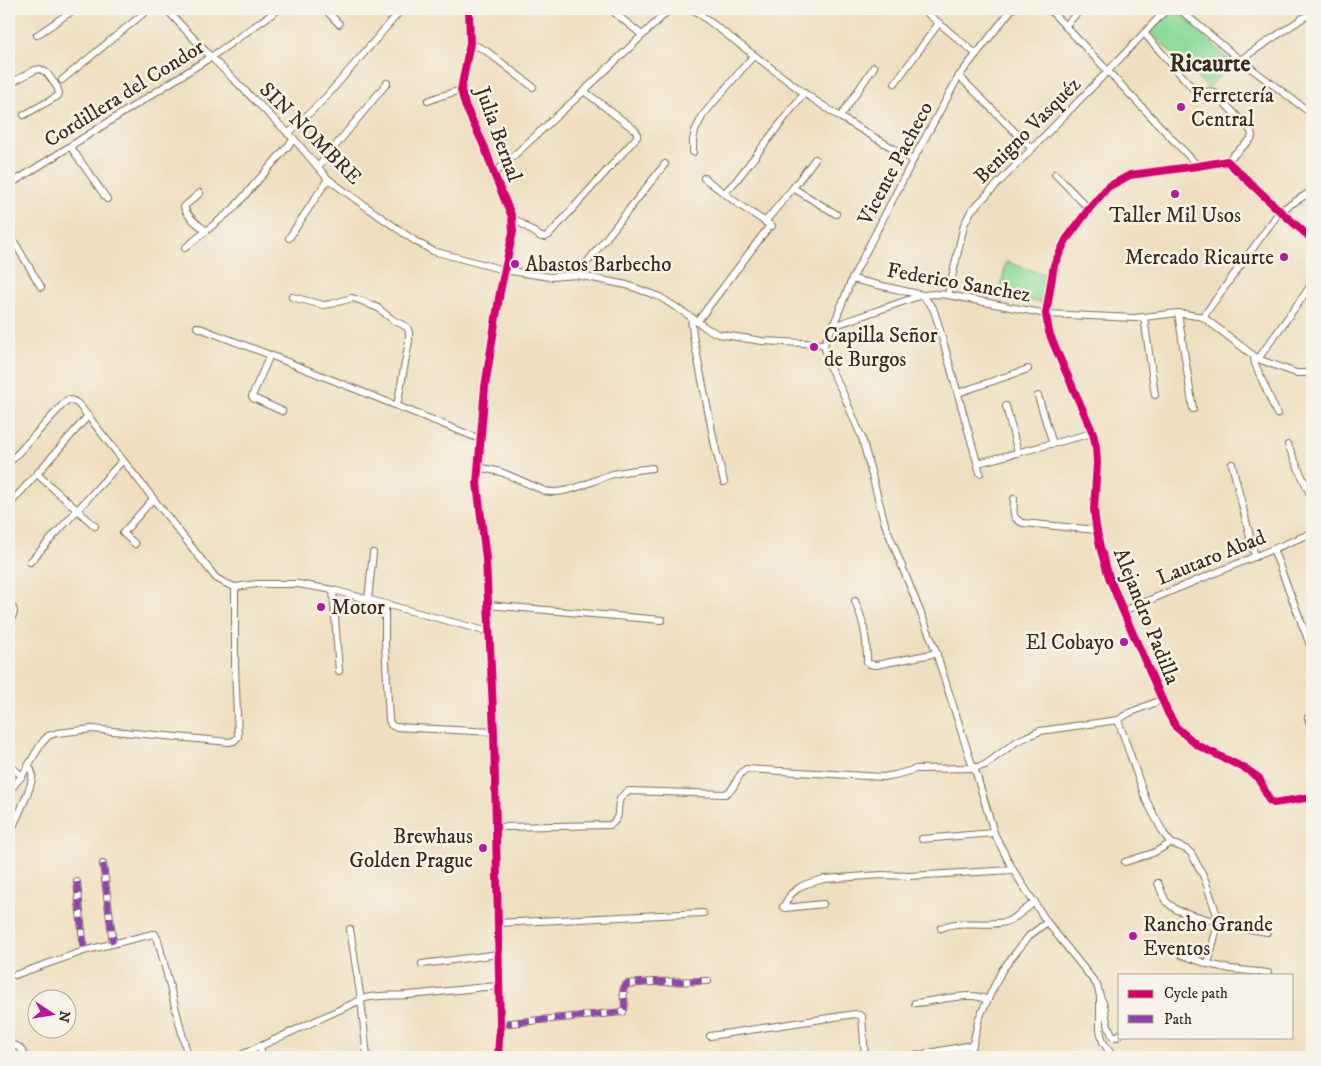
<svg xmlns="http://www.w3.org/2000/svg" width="1321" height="1066" font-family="'IM FELL DW Pica',serif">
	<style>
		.green { fill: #8bda99; stroke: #63825c }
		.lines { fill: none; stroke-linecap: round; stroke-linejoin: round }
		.minor-casing { stroke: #7a6957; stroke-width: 8 }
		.minor { stroke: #fff; stroke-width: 6 }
		.quiet { stroke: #8e44ad; stroke-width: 6; stroke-dasharray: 12 6; stroke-linecap: butt }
		.cycleway-casing { stroke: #f7f3e8; stroke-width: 11 }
		.cycleway { stroke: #d6006c; stroke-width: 8 }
		.poi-dot { fill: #b5179e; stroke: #f7f3e8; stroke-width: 2 }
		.labels { text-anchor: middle; stroke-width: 5; stroke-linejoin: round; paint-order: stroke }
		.street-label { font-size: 21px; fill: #3b2a1e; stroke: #f7f3e8 }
		.poi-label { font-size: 21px; fill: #3b2a1e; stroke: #f7f3e8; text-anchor: start }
		.quarter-label { font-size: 24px; font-weight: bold; fill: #3b2a1e; stroke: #f7f3e8 }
	</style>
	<rect width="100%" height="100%" fill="#f7f3e8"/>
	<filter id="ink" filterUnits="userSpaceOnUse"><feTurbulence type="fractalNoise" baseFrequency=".02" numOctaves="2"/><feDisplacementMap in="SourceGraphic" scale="10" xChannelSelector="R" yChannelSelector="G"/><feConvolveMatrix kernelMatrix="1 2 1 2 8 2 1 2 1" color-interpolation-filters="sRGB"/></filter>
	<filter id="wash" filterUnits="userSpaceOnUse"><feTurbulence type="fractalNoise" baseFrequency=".0096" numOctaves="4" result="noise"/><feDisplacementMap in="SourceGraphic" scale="20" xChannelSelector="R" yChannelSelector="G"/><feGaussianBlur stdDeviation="1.12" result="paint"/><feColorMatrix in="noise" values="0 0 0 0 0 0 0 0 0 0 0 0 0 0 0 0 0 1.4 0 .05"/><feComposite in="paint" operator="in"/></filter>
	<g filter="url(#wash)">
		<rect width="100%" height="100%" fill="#efdfc0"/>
		<!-- green -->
		<g class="green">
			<polygon points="1173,9 1176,9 1232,63 1208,88 1150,32"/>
			<polygon points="1006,262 1047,275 1042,303 999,296"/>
		</g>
	</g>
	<g filter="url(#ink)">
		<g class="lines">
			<defs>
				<g id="minor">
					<polyline points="166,9 211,57 294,139 328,179 358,201 415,241 433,251 504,270 550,277 577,275 627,285 660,297 691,317 706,328 718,334 762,341 824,344"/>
					<polyline points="325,9 339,24"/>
					<polyline points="469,9 470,43 461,90 465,105 485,148 494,174 512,217 513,232 500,292 485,387 477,483 486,559 494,732 499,976 500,1024 498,1057"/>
					<polyline points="610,9 642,35"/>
					<polyline points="693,9 804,93 840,117 913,160"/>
					<polyline points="922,9 976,54"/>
					<polyline points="1049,9 1198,166"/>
					<polyline points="1179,9 1240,60 1312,114"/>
					<polyline points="1065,26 1081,9"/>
					<path d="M1144 33 1197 93C1203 95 1207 89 1214 92L1251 131 1252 136 1251 139 1227 161"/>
					<polyline points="37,35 75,9"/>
					<polyline points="470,43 485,50 533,87"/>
					<polyline points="1240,60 1312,12"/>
					<polyline points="959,76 1032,149"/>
					<polyline points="62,80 149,9"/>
					<polyline points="895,83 939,23"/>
					<polyline points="9,84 35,70 40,69 47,73 57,87 59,93 58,96 24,115"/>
					<polyline points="428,101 438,97 461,90"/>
					<polyline points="840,117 874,67"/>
					<polyline points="288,134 326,97 402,9"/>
					<polyline points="70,146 107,199"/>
					<polyline points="693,152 693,140 695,131 703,115 754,55"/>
					<polyline points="318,167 387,83"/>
					<polyline points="494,174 584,91 670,9"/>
					<polyline points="1055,174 1089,209"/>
					<polyline points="704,178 724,193 736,181 804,93"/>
					<polyline points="9,185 211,57 279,9"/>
					<polyline points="793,188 836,214"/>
					<path d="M200 193 187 204 184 207C187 217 198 224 206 231"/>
					<polyline points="724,193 741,206 772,226"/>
					<polyline points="512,217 541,237 545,237 549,235 637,137 637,133 635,130 584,91"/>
					<polyline points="765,222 793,188 815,159"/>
					<polyline points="9,233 41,287"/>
					<polyline points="289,238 328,179"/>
					<polyline points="1312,239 1280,211 1227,161 1198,166 1130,175 1108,187 1089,209 1066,240 1054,265 1046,314 1049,332 1054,345 1093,433 1096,447 1097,463 1094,510 1096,526 1100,547 1109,577 1123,611 1168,713 1176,727 1197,745 1246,769 1259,778 1269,800 1274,803 1312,797"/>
					<polyline points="185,248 233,209 294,139"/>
					<polyline points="577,275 665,164"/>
					<polyline points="852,279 922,295 936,294 948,295 1046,314 1135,318 1178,313 1203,317 1258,359 1296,373 1312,373"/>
					<polyline points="948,295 964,225 971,211 1108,71 1167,9"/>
					<polyline points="292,297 323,305 331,304 352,298 362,301 378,308 393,320 407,327 409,332 409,341 397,406"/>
					<polyline points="1178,313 1193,409"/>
					<polyline points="691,317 693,335 715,446 724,482"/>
					<polyline points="1144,317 1155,395"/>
					<polyline points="1203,317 1280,211 1312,191"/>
					<polyline points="697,322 768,228"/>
					<polyline points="833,326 922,295 933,308 938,323 980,473"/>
					<polyline points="197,327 270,355 480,439"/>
					<polyline points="824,344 829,366 842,391 862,438 885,524 934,646 973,768 976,773 994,833 1013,870 1047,922 1097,985 1100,996 1100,1030 1103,1042 1113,1057"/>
					<polyline points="824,344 833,326 852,279 913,160 959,76 1012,9"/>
					<polyline points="270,355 252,396 253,398 282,411"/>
					<polyline points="1254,357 1255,364 1277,414"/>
					<polyline points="1258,359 1312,284"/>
					<polyline points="958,393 1028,369"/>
					<polyline points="1038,396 1053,444"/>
					<polyline points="1006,406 1018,453"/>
					<polyline points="1288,445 1312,499"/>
					<path d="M9 463 67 400C77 399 82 409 88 416L216 578 225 583 235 587V667L238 737 234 741 229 742 92 729 57 733 48 736 41 744 22 776 9 791"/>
					<polyline points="978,463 1093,433"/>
					<polyline points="1232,464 1255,557"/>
					<path d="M478 467 501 472 545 491C566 496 592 480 613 474 625 471 639 470 652 468"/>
					<polyline points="37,474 95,526"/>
					<path d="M1014 499C1014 511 1010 518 1023 523L1097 530"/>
					<polyline points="9,505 88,416"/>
					<polyline points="135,544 123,533 153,499"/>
					<polyline points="1273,549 1312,650"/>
					<polyline points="30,562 123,460"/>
					<polyline points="235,587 257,584 298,584 333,590 489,632"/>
					<polyline points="333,590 339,671"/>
					<polyline points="368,600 373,553"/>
					<path d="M855 601C864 622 867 639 867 662L869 664 876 665 937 653"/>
					<polyline points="385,605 385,643 389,720 391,725 395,727 494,732"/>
					<polyline points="488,605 662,620"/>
					<polyline points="9,607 13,608 14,612 9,625"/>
					<polyline points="1123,611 1312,533"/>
					<polyline points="1308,718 1312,729"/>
					<polyline points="1118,720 1146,800 1164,834 1171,843 1186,849 1191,853 1204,877 1217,915 1218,923 1208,964"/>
					<polyline points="9,765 22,776"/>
					<path d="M497 827 610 825C627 815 609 801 629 791L725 794C738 788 734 777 746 769L883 777 895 775 916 769 973 768 985 765 1016 742 1026 737 1040 731 1118 720 1129 713 1161 700"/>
					<path d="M9 837C13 823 35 785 32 773 32 769 30 769 28 766"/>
					<polyline points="922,839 994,833"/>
					<polyline points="1125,862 1153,853 1171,843"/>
					<polyline points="103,864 113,943"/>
					<polyline points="77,882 84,951"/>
					<polyline points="1158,883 1165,900 1169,904 1177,910 1226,925 1267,932"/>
					<polyline points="823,904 785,908 783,907 791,894 800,887 806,884 824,879 881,875 909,876 1013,870"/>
					<polyline points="498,923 703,913"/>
					<path d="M941 928C961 919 984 927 1005 922 1015 920 1026 908 1035 902"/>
					<polyline points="350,929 361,1000 367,1057"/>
					<polyline points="1182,955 1208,964 1231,969 1268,973"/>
					<polyline points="422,964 499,954"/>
					<polyline points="15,975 87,950 153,934 155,934 158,940 188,1057"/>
					<path d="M1100 997C1107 1007 1104 1011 1107 1021 1108 1027 1111 1032 1113 1037H1117L1120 1034"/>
					<path d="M915 1003C934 1002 952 995 972 996 977 996 983 998 988 1000"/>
					<path d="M500 1024 623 1012C629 1003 618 991 627 984L653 982 708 981"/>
					<polyline points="710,1036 855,1014 862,1016 865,1057"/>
					<path d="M9 1045C18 1045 22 1048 25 1057"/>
					<polyline points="260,1046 262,1057"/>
					<path d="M237 1057 365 998C379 995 392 996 407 995 438 993 468 988 499 986"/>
					<polyline points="907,1057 972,1045"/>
					<polyline points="970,1057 979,1018 1002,970 1029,936 1047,922"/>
				</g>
			</defs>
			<!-- minor casing -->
			<use href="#minor" class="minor-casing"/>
			<!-- minor -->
			<use href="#minor" class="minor"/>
			<!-- quiet -->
			<g class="quiet">
				<polyline points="1308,718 1312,729"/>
				<polyline points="103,864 113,943"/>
				<polyline points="77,882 84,951"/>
				<path d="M500 1024 623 1012C629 1003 618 991 627 984L653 982 708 981"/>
			</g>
			<defs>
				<g id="cycleway">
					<polyline points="469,9 470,43 461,90 465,105 485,148 494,174 512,217 513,232 500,292 485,387 477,483 486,559 494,732 499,976 500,1024 498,1057"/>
					<polyline points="1312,239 1280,211 1227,161 1198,166 1130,175 1108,187 1089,209 1066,240 1054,265 1046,314 1049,332 1054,345 1093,433 1096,447 1097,463 1094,510 1096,526 1100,547 1109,577 1123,611 1168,713 1176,727 1197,745 1246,769 1259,778 1269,800 1274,803 1312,797"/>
				</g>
			</defs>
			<!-- cycleway casing -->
			<use href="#cycleway" class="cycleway-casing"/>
			<!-- cycleway -->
			<use href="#cycleway" class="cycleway"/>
		</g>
	</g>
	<!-- markers -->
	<g class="poi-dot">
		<circle cx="1181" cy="107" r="5"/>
		<circle cx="1175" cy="194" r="5"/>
		<circle cx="1284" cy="257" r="5"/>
		<circle cx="515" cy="264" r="5"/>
		<circle cx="814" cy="347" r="5"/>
		<circle cx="321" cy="607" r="5"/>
		<circle cx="1124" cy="642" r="5"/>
		<circle cx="483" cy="848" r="5"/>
		<circle cx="1133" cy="936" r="5"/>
	</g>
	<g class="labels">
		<!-- street labels -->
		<g class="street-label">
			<text transform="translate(124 93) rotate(-32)" y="7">Cordillera del Condor</text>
			<text transform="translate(1027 130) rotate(-45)" y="7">Benigno Vasquéz</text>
			<text transform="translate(311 133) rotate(45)" y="7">SIN NOMBRE</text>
			<text transform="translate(499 134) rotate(70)" y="7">Julia Bernal</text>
			<text transform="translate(895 163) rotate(-62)" y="7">Vicente Pacheco</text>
			<text transform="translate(959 282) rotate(10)" y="7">Federico Sanchez</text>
			<text transform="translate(1211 557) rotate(-22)" y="7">Lautaro Abad</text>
			<text transform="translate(1147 616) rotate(68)" y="7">Alejandro Padilla</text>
		</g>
		<!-- poi labels -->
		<g class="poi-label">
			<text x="1191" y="102">Ferretería<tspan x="1191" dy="24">Central</tspan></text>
			<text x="1175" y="222" text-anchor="middle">Taller Mil Usos</text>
			<text x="1274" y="264" text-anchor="end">Mercado Ricaurte</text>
			<text x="525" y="271">Abastos Barbecho</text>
			<text x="824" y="342">Capilla Señor<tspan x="824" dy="24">de Burgos</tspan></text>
			<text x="331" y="614">Motor</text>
			<text x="1114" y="649" text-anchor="end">El Cobayo</text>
			<text x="473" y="843" text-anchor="end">Brewhaus<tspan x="473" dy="24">Golden Prague</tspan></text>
			<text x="1143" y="931">Rancho Grande<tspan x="1143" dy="24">Eventos</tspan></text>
		</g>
		<!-- quarter labels -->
		<g class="quarter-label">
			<text x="1210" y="71">Ricaurte</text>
		</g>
	</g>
	<!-- margin -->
	<rect width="1321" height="1066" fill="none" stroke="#f7f3e8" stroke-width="30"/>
	<!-- legend -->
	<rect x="1118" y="974" width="175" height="65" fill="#f7f3e8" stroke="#aca397"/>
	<rect x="1128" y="990" width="25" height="8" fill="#d6006c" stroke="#aca397"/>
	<text x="1164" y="998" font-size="15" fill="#3b2a1e">Cycle path</text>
	<rect x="1128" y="1015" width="25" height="8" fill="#8e44ad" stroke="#aca397"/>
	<text x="1164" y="1024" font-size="15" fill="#3b2a1e">Path</text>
	<!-- north arrow -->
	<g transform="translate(52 1014) rotate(102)"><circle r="24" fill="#f7f3e8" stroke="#aca397"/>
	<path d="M0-4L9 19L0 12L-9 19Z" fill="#b5179e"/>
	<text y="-8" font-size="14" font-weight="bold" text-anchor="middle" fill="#3b2a1e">N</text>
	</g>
</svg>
